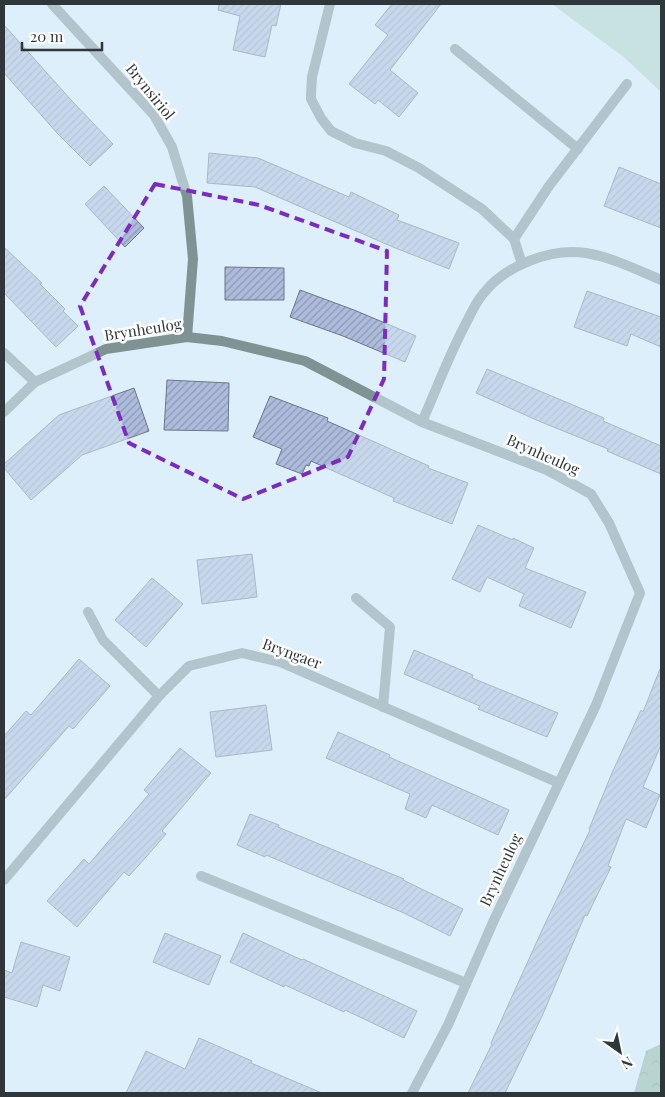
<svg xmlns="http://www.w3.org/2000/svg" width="665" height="1097" font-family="'Playfair Display',serif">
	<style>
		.forest { fill: url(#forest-crowns) }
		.green { fill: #add3c1 }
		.building { fill: url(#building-hatch); stroke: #6f7786 }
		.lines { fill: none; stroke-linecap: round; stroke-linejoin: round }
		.lane { stroke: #809394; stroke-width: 10 }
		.street { stroke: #809394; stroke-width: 10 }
		.marked { fill: none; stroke: #7b2cbf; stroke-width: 4; stroke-dasharray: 10 6; stroke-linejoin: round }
		.labels { text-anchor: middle; stroke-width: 5; stroke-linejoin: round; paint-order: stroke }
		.street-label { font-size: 15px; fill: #30373b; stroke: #fff }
	</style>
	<defs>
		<pattern id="forest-crowns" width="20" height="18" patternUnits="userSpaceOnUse" patternTransform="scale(1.25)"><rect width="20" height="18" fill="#8db3a1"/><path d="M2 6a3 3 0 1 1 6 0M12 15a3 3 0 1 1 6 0" fill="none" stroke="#749284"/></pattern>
		<pattern id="building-hatch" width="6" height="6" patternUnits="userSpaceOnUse" patternTransform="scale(1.25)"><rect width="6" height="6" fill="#adbcdd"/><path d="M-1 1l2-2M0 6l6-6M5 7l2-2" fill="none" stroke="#8d9ab4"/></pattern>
	</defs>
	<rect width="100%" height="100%" fill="#dceffa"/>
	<!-- forest -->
	<polygon class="forest" points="661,1044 661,1093 634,1093 646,1051"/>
	<!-- green -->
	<polygon class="green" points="552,4 661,4 661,92 625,58"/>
	<!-- building -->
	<g class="building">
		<polygon points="219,4 281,4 276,26 272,25 265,57 233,50 240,16 218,10"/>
		<polygon points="392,4 441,4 390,70 418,93 399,117 378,100 375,104 349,84 388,35 375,25"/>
		<polygon points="4,25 72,101 113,144 90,166 57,133 4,73"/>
		<polygon points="209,153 258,158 349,197 351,192 399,215 397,220 459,243 449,269 393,247 255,187 207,183"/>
		<polygon points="619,167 661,184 661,228 604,206"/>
		<polygon points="104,186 144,228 125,247 85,204"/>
		<polygon points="4,247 42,283 40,284 65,309 63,311 78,326 56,347 4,293"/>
		<polygon points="225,267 284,268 284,300 225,300"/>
		<polygon points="300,290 354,310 416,336 405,362 343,336 290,317"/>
		<polygon points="587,291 661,317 661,347 631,334 627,346 574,327"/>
		<polygon points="487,369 604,418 603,421 661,446 661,474 607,451 608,449 541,422 476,393"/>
		<polygon points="167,380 229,383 228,431 164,430"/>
		<polygon points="134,388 149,431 82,455 31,500 4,468 4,464 59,415"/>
		<polygon points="270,396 328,418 327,421 429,466 428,468 468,483 452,524 393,501 394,498 311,461 309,466 306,465 302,474 276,464 282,449 253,437"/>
		<polygon points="478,525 513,540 513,538 534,548 525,568 586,592 571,628 519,606 524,594 487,577 480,592 452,579"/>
		<polygon points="252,554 257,597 202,604 197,560"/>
		<polygon points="152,578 183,604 146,647 115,620"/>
		<polygon points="414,650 473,675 472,678 558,713 547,737 478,709 480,706 404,674"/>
		<polygon points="79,659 110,686 73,729 69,726 4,800 4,736 26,711 31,715"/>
		<polygon points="660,669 661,670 661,745 643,787 660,795 646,828 626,819 608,866 611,867 587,916 585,915 543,1014 505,1093 468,1093 492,1044 491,1043 543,928 590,830 589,829 612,773 641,710 643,712"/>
		<polygon points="266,705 272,750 216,757 210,712"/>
		<polygon points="338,732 390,755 389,757 509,810 498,835 432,805 426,818 405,809 410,794 326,758"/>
		<polygon points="180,748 211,773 162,831 166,834 146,857 129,876 124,872 77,927 47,901 84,859 89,864 149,794 144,790"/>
		<polygon points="250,814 279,825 278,827 404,879 403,880 463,909 450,936 404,913 266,855 265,857 237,845"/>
		<polygon points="165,933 221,956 209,985 153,962"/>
		<polygon points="243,933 302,960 303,959 338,975 417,1011 404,1038 345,1010 344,1012 285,985 284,987 230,962"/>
		<polygon points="21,942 70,957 60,991 43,985 37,1007 4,997 4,970 12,973"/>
		<polygon points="199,1038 252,1061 251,1063 322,1093 126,1093 146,1051 185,1069"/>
	</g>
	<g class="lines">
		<!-- lane -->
		<g class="lane">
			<polyline points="356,598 390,627 383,707"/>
			<polyline points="88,612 103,640 159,696"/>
		</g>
		<!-- street -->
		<g class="street">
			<polyline points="52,4 154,115 172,147 187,196 193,259 187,337"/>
			<polyline points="330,4 312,77 311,94 311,99 321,118 331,131 355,143 386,151 419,168 482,209 514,239 522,264"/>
			<polyline points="455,49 578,149"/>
			<polyline points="514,239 549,186 627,84"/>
			<polyline points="4,353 35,382"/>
			<polyline points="4,412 35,382 106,349 187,337 222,341 305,361 422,422 547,470 591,494 609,523 640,593 596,705 494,920 448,1025 412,1093"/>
			<path d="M422 422C436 390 448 358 464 327 470 316 475 303 483 294 505 265 551 248 586 253 611 257 638 270 661 280"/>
			<polyline points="201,876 466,983"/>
			<polyline points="4,880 159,696 189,666 242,653 280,662 559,783"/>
		</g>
	</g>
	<!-- marked area -->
	<path d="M0 0H665V1097H0ZM155 184 259 205 387 251 384 379 348 457 243 499 129 443 80 306Z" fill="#dceffa" fill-opacity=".55" fill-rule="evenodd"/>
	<path class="marked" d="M155 184 259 205 387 251 384 379 348 457 243 499 129 443 80 306Z"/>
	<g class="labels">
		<!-- street labels -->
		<g class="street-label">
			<text transform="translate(150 92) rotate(51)" y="5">Brynsiriol</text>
			<text transform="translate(143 330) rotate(-9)" y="5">Brynheulog</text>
			<text transform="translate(543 455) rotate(24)" y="5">Brynheulog</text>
			<text transform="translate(292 654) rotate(20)" y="5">Bryngaer</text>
			<text transform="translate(501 870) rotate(-65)" y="5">Brynheulog</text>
		</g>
	</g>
	<!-- border -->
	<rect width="665" height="1097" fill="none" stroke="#30373b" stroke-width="10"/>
	<!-- north arrow -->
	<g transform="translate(620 1052) rotate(147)" stroke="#ffffff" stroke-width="4" paint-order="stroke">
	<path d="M0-4L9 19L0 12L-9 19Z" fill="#30373b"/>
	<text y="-8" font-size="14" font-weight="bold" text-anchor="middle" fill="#30373b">N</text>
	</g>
	<!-- scale -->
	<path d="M22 42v8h80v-8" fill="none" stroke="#30373b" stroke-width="2.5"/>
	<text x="30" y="42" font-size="15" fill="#30373b" stroke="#ffffff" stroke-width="4" paint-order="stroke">20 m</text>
</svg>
